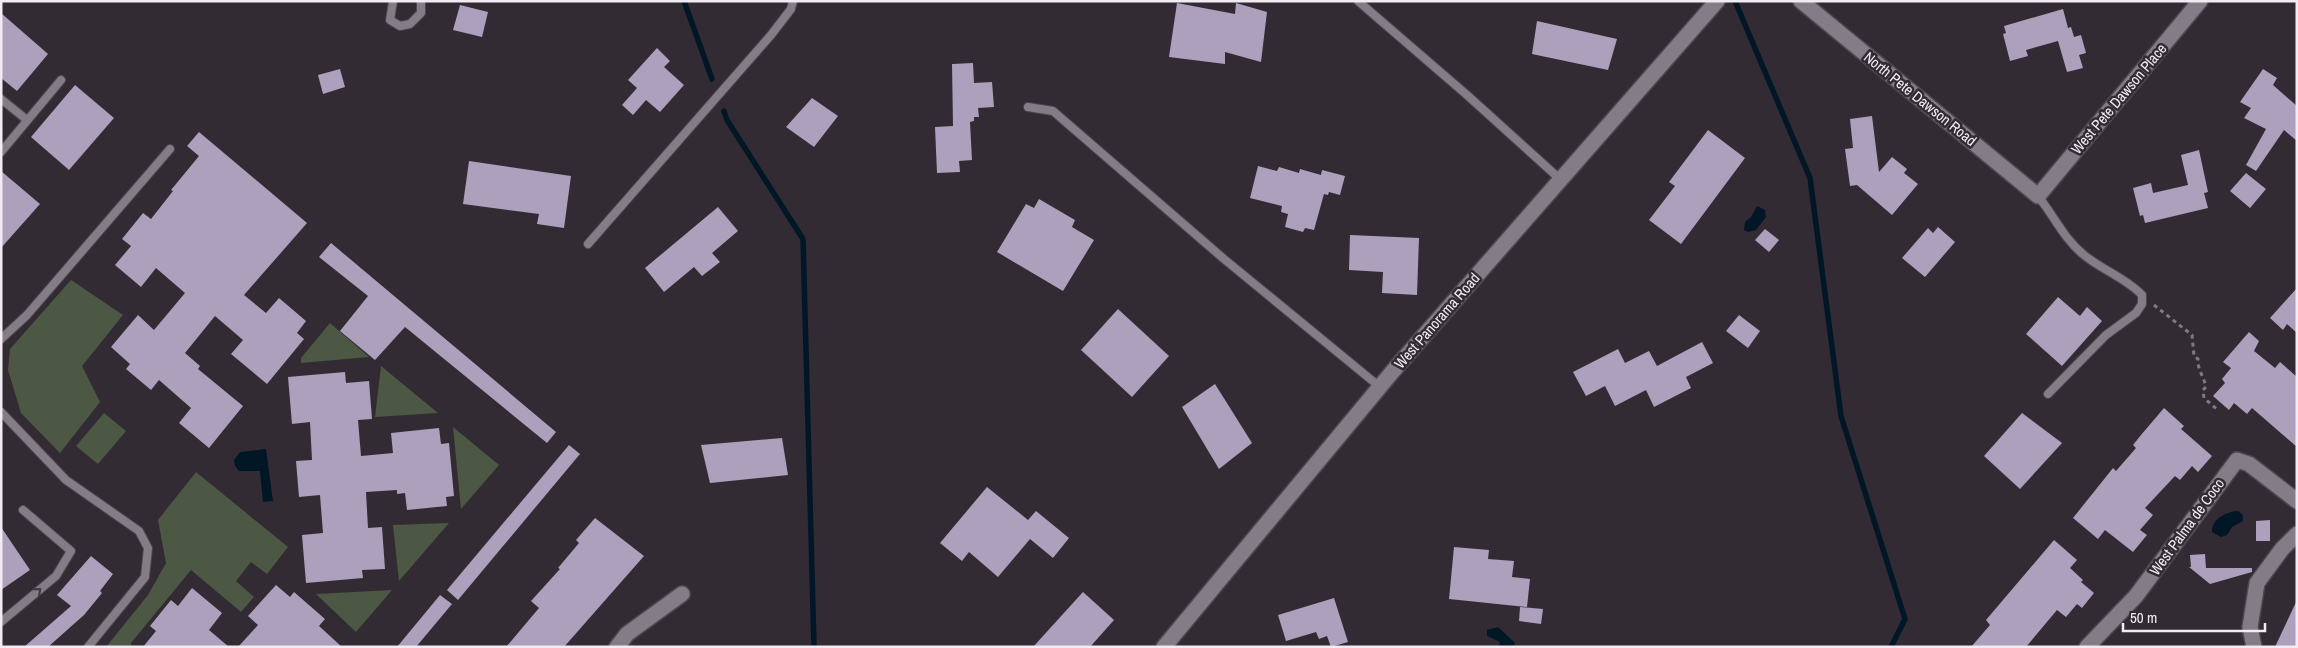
<svg xmlns="http://www.w3.org/2000/svg" width="2298" height="648" font-family="'Archivo Narrow',sans-serif">
	<style>
		.green { fill: #4c5744 }
		.water { fill: #021726 }
		.lines { fill: none; stroke-linecap: round; stroke-linejoin: round }
		.stream { stroke: #021726; stroke-width: 5.5 }
		.building { fill: #aca0bc }
		.service-casing { stroke: #4d474f; stroke-width: 10 }
		.minor-casing { stroke: #4d474f; stroke-width: 18 }
		.path { stroke: #807a82; stroke-width: 3; stroke-dasharray: 4 4; stroke-linecap: butt }
		.service { stroke: #847d87; stroke-width: 8 }
		.minor { stroke: #847d87; stroke-width: 15 }
		.oneway { stroke: #423b45 }
		.labels { text-anchor: middle; stroke-width: 5; stroke-linejoin: round; paint-order: stroke }
		.street-label { font-size: 15px; fill: #f0ecf2; stroke: #322b34 }
	</style>
	<rect width="100%" height="100%" fill="#322b34"/>
	<!-- green -->
	<g class="green">
		<polygon points="71,280 123,315 82,366 100,402 60,453 21,413 8,370 10,349"/>
		<polygon points="330,323 369,357 301,363 301,358"/>
		<polygon points="381,366 438,413 375,417"/>
		<polygon points="104,413 126,431 98,464 76,446"/>
		<polygon points="453,427 499,465 461,509"/>
		<polygon points="196,472 288,547 267,574 251,562 236,581 254,597 241,612 191,570 131,643 131,647 106,647 148,595 166,563 158,520"/>
		<polygon points="449,523 399,581 393,525"/>
		<polygon points="392,590 356,632 316,594"/>
	</g>
	<!-- water -->
	<g class="water">
		<polygon points="1757,206 1765,210 1766,217 1756,230 1748,232 1744,230 1745,222 1751,217"/>
		<polygon points="266,449 273,501 263,502 260,471 239,471 235,466 234,460 240,452"/>
		<path d="M2238 511 2243 515V521L2232 527 2227 535 2221 537 2212 532C2212 518 2226 512 2238 511Z"/>
		<polygon points="1498,627 1515,643 1514,647 1499,647 1500,642 1487,636 1487,630"/>
	</g>
	<g class="lines">
		<!-- stream -->
		<g class="stream">
			<polyline points="684,1 712,79"/>
			<polyline points="1735,1 1810,178 1841,416 1905,619 1891,647"/>
			<polyline points="724,111 727,120 803,239 814,647"/>
		</g>
	</g>
	<!-- building -->
	<g class="building">
		<polygon points="1177,3 1235,14 1236,3 1267,12 1261,62 1225,52 1225,64 1169,57"/>
		<polygon points="460,5 488,12 482,37 453,30"/>
		<polygon points="2063,9 2068,28 2071,27 2074,37 2081,35 2086,53 2079,55 2083,68 2067,72 2058,41 2026,50 2028,56 2010,61 2003,34 2006,33 2004,26"/>
		<polygon points="1,13 48,54 17,91 1,78"/>
		<polygon points="1537,21 1617,39 1608,70 1532,54"/>
		<polygon points="657,48 670,61 664,67 684,85 660,112 646,100 633,115 622,105 637,88 628,80"/>
		<polygon points="973,63 974,83 992,82 994,107 978,108 979,117 974,117 974,121 970,122 972,160 959,161 960,172 937,173 935,127 953,126 952,64"/>
		<polygon points="340,69 345,87 323,94 318,75"/>
		<polygon points="2263,69 2277,78 2273,85 2297,106 2297,141 2284,130 2256,171 2246,165 2266,129 2244,118 2251,108 2240,102"/>
		<polygon points="75,85 114,118 69,170 31,137"/>
		<polygon points="812,98 838,116 814,147 786,127"/>
		<polygon points="1872,116 1879,172 1892,157 1907,169 1904,173 1918,184 1892,215 1857,185 1850,186 1845,149 1853,148 1850,119"/>
		<polygon points="1708,130 1745,158 1681,244 1649,220 1675,186 1669,182"/>
		<polygon points="199,132 307,223 244,295 266,313 279,298 306,321 297,333 304,339 267,384 231,354 243,340 215,316 185,353 200,366 198,369 243,406 209,448 179,423 191,408 159,380 151,390 126,369 130,364 111,347 138,315 154,330 185,293 156,268 141,287 115,265 131,246 122,239 143,213 151,219 173,191 171,190 199,156 187,146"/>
		<polygon points="2199,150 2208,192 2204,193 2208,208 2145,223 2143,215 2140,216 2133,188 2151,183 2153,193 2188,185 2181,155"/>
		<polygon points="469,161 571,176 564,228 537,224 539,214 463,204"/>
		<polygon points="1258,166 1277,171 1279,167 1299,173 1300,169 1321,175 1322,170 1345,176 1340,195 1329,192 1328,195 1324,194 1314,230 1305,228 1303,232 1285,227 1288,214 1281,212 1282,206 1250,198"/>
		<polygon points="1,171 40,204 1,248"/>
		<polygon points="2246,173 2266,189 2250,208 2230,191"/>
		<polygon points="1039,199 1075,220 1072,227 1094,240 1063,291 997,252 1026,204 1034,208"/>
		<polygon points="718,207 738,231 712,253 720,262 702,276 694,267 664,292 645,268"/>
		<polygon points="1938,227 1955,242 1925,277 1902,258 1928,228 1933,233"/>
		<polygon points="1765,229 1779,240 1769,252 1755,240"/>
		<polygon points="1350,235 1419,238 1417,295 1382,293 1383,272 1349,270"/>
		<polygon points="331,243 556,432 547,443 405,327 375,360 340,331 368,296 319,257"/>
		<polygon points="2297,288 2297,333 2287,324 2283,330 2270,318"/>
		<polygon points="2058,297 2080,316 2087,307 2102,321 2062,366 2026,334"/>
		<polygon points="1118,309 1169,356 1132,397 1081,350"/>
		<polygon points="1739,315 1760,331 1748,348 1726,331"/>
		<polygon points="2249,332 2259,341 2254,351 2275,368 2280,362 2297,377 2297,447 2252,408 2247,414 2234,403 2229,410 2213,396 2225,383 2222,379 2231,368 2223,362"/>
		<polygon points="1702,342 1713,363 1686,377 1691,388 1654,407 1646,390 1615,406 1605,386 1586,396 1573,372 1618,349 1625,363 1649,351 1657,366"/>
		<polygon points="345,372 346,383 369,381 372,419 358,420 361,456 393,453 391,433 439,428 441,444 449,443 454,496 446,497 447,506 407,510 405,493 397,494 397,490 366,492 368,528 382,527 385,569 362,570 363,578 306,583 302,535 323,533 320,495 299,497 296,461 312,460 310,422 292,424 288,377"/>
		<polygon points="1215,384 1252,443 1219,469 1182,407"/>
		<polygon points="2164,408 2184,426 2181,429 2212,456 2198,472 2192,466 2180,480 2175,476 2145,508 2153,515 2140,530 2147,535 2133,552 2105,530 2098,539 2073,518 2113,468 2116,471 2136,448 2133,445 2141,435"/>
		<polygon points="2022,413 2062,443 2020,489 1984,456"/>
		<polygon points="782,438 788,475 710,483 701,445"/>
		<polygon points="569,445 580,454 458,600 447,590"/>
		<polygon points="987,487 1028,520 1036,511 1069,538 1053,558 1030,539 998,577 969,552 962,561 940,543"/>
		<polygon points="595,518 644,556 564,647 506,647 539,608 531,601 560,569 558,568 579,543 576,540"/>
		<polygon points="2270,520 2270,541 2256,541 2256,521"/>
		<polygon points="1,527 30,570 1,590"/>
		<polygon points="2054,540 2077,560 2070,568 2083,580 2081,582 2094,593 2082,608 2077,604 2066,617 2057,610 2026,647 1971,647 1990,625 1986,620"/>
		<polygon points="1454,547 1489,550 1488,559 1514,561 1512,577 1530,579 1527,607 1449,599"/>
		<polygon points="2205,554 2206,568 2252,568 2252,572 2210,584 2189,567 2191,567 2190,555"/>
		<polygon points="91,556 113,574 100,591 102,593 84,615 48,647 24,647 71,606 57,595"/>
		<polygon points="276,585 290,597 294,592 325,619 319,626 342,647 238,647 258,625 248,616"/>
		<polygon points="192,588 222,613 209,630 229,647 143,647 156,631 150,626 171,600 178,606"/>
		<polygon points="1083,592 1114,620 1090,647 1033,647"/>
		<polygon points="440,595 452,604 416,647 397,647"/>
		<polygon points="1334,598 1348,642 1331,647 1327,636 1319,639 1316,632 1286,641 1278,615"/>
		<polygon points="2297,600 2297,647 2275,647"/>
		<polygon points="1520,607 1543,609 1541,624 1519,621"/>
	</g>
	<g class="lines">
		<defs>
			<g id="service">
				<polyline points="393,1 390,20 400,26 410,24 421,13 421,1"/>
				<polyline points="1358,1 1467,95 1561,180"/>
				<polyline points="1,99 27,120"/>
				<polyline points="1028,107 1053,111 1224,259 1380,387"/>
				<polyline points="1,152 61,80"/>
				<path d="M2038 196C2054 216 2064 239 2084 255 2102 270 2126 278 2142 295V304L2136 313 2106 335 2048 394"/>
				<polyline points="588,244 771,35 791,9 793,1"/>
				<polyline points="1,339 27,315 170,149"/>
				<polyline points="1,412 66,480 139,531 148,548 145,577 88,647"/>
				<polyline points="1,622 56,576 71,551 23,510"/>
			</g>
			<g id="minor">
				<polyline points="1801,1 2038,196 2200,1"/>
				<polyline points="617,647 627,634 682,594"/>
				<polyline points="1164,647 1393,371 1717,1"/>
				<polyline points="2087,647 2136,596 2237,460 2249,464 2297,501"/>
				<polyline points="2254,647 2250,627 2257,583 2282,549 2297,534"/>
			</g>
		</defs>
		<!-- service casing -->
		<use href="#service" class="service-casing"/>
		<!-- minor casing -->
		<use href="#minor" class="minor-casing"/>
		<!-- path -->
		<path class="path" d="M2154 305 2192 335 2194 356 2198 359C2197 369 2204 377 2206 387L2203 390 2204 398 2219 411"/>
		<!-- service -->
		<use href="#service" class="service"/>
		<!-- minor -->
		<use href="#minor" class="minor"/>
	</g>
	<!-- one-way arrows -->
	<defs><path id="oneway-chevron" d="M-2-3.5L2.5 0L-2 3.5" fill="none" stroke-width="1.6" stroke-linecap="round" stroke-linejoin="round" transform="scale(1.25)"/></defs>
	<use class="oneway" href="#oneway-chevron" transform="translate(38 591) rotate(-40)"/>
	<g class="labels">
		<!-- street labels -->
		<g class="street-label">
			<text transform="translate(1920 99) rotate(39)" y="5">North Pete Dawson Road</text>
			<text transform="translate(2119 99) rotate(-50)" y="5">West Pete Dawson Place</text>
			<text transform="translate(1437 321) rotate(-49)" y="5">West Panorama Road</text>
			<text transform="translate(2187 527) rotate(-54)" y="5">West Palma de Coco</text>
		</g>
	</g>
	<!-- border -->
	<rect width="2298" height="648" fill="none" stroke="#f0ecf2" stroke-width="5"/>
	<!-- scale -->
	<path d="M2123 623v8h142v-8" fill="none" stroke="#f0ecf2" stroke-width="2.5"/>
	<text x="2130" y="623" font-size="15" fill="#f0ecf2" stroke="#322b34" stroke-width="4" paint-order="stroke">50 m</text>
</svg>
